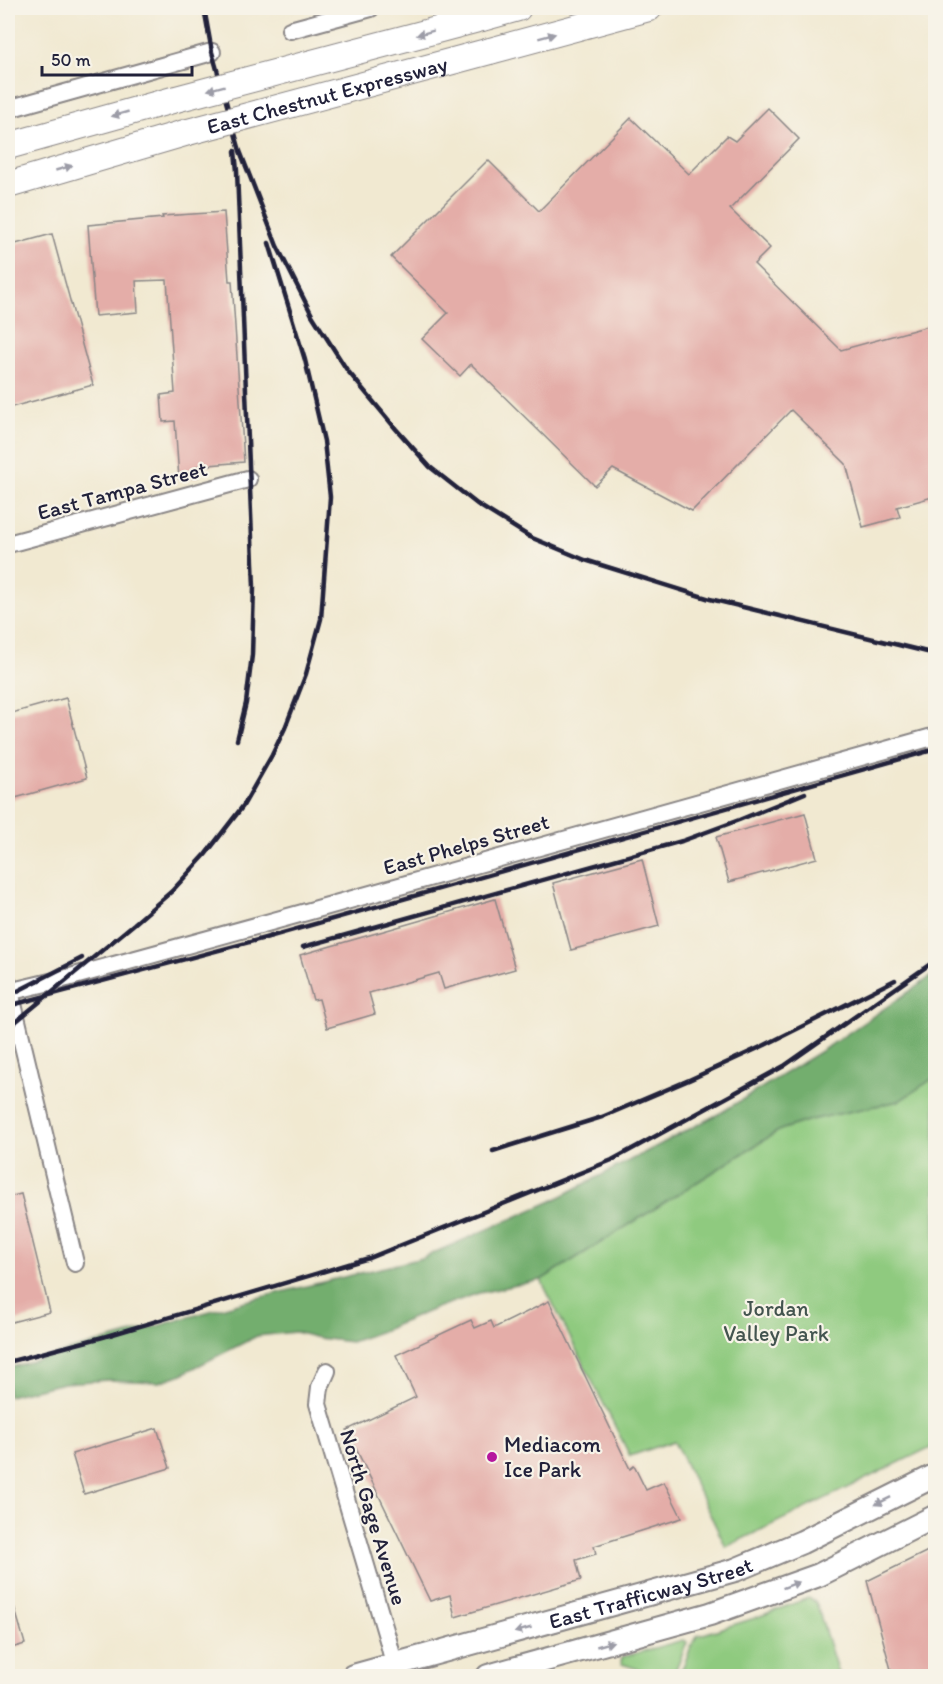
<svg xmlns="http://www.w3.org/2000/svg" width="943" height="1684" font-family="Itim,sans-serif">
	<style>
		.green { fill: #8fca7f; stroke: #58765d; stroke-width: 1.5 }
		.forest { fill: #73ae6e; stroke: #4a6854; stroke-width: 1.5 }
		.building { fill: #e4ada8 }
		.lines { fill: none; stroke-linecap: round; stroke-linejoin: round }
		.minor-casing { stroke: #8a8686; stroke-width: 20 }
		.secondary-casing { stroke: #8a8686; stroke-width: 26 }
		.primary-casing { stroke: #8a8686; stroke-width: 28 }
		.minor { stroke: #fff; stroke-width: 16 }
		.secondary { stroke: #fff; stroke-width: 22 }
		.primary { stroke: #fff; stroke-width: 26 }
		.rail { stroke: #22223b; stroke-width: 4.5 }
		.primary-bridge-casing { stroke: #8a8686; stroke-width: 28; stroke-linecap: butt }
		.primary-bridge { stroke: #fff; stroke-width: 26 }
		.oneway { fill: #9c9ca7 }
		.poi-dot { fill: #b5179e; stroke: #f7f3e8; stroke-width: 2 }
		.labels { text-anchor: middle; stroke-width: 4.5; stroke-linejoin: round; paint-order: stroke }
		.street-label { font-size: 22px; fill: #22223b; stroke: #f7f3e8 }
		.park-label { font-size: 22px; fill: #43544f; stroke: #f7f3e8 }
		.poi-label { font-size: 22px; fill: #22223b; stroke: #f7f3e8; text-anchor: start }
	</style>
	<rect width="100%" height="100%" fill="#f7f3e8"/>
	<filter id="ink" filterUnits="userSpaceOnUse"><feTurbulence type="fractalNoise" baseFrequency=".0167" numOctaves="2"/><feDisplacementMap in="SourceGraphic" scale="12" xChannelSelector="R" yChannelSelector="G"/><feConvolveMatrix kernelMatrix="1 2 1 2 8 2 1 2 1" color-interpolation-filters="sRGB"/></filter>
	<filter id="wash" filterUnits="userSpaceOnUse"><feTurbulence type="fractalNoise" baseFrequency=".008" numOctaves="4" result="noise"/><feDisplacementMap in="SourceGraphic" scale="24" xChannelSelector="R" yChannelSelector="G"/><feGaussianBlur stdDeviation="1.35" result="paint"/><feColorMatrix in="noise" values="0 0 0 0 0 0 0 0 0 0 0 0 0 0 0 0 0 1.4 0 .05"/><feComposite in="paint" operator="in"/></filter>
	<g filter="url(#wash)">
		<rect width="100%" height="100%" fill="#f1e9d1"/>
		<!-- green -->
		<g class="green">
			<polygon points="935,1077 935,1445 726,1547 674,1441 630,1456 541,1280 780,1130 810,1120 899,1101"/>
			<polygon points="808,1598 816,1602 839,1676 679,1676 692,1645 697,1636 755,1618"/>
			<polygon points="683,1640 687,1642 673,1676 656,1676 644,1671 622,1664 621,1662 622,1657"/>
		</g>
		<!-- forest -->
		<polygon class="forest" points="935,974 935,1077 899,1101 810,1120 780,1130 541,1280 479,1293 436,1308 382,1331 351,1342 318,1338 295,1332 257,1336 182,1374 159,1382 108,1380 64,1383 8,1396 8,1368 253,1299 422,1258 552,1201 722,1112 829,1046"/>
		<g id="blocks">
			<!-- building -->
			<g class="building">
				<polygon points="768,108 799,139 730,209 770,248 754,264 841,350 936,324 936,496 897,507 900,517 863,527 846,464 791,410 692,511 613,469 595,486 471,364 460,376 422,339 448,313 391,257 488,160 539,211 631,118 689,174 727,136 735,141"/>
				<polygon points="224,212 229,281 232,281 244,462 197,466 198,477 179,479 175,421 163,422 161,395 175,393 167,280 136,281 138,312 95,316 88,225 163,218 162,216"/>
				<polygon points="52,234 93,385 8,408 8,246"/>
				<polygon points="66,698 87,778 8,800 8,714"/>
				<polygon points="805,813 817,858 729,882 716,837"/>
				<polygon points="642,859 659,926 571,950 553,883"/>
				<polygon points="495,899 515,969 444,989 439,973 369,993 375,1014 327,1028 319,999 313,1000 300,955"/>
				<polygon points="21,1194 50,1312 8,1323 8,1197"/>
				<polygon points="549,1301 630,1469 634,1466 646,1490 664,1482 682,1518 594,1546 596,1554 576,1560 581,1580 455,1617 450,1595 430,1601 347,1430 416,1397 396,1355 471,1320 475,1328 491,1321 494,1328"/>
				<polygon points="157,1428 170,1468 84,1494 72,1454"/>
				<polygon points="936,1547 936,1677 893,1677 867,1581"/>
				<polygon points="12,1599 25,1644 8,1649 8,1600"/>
			</g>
		</g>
	</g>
	<g filter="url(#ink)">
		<use href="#blocks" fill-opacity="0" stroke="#8a8686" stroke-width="1.5"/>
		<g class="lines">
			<defs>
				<g id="minor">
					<polyline points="290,30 371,8"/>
					<polyline points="8,109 212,52"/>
					<polyline points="8,544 248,479"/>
					<polyline points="8,983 75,1263"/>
					<polyline points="8,992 67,978 310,911 936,736"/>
					<polyline points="327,1371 320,1387 318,1404 388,1640 397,1676"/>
				</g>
				<g id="secondary">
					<path id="s1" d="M353 1676 735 1570 802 1542 936 1475"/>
					<polyline points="488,1676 710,1614 819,1575 936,1516"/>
				</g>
				<g id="primary">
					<polyline points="482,18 518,8"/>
					<polyline points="490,51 649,8"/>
					<polyline points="8,146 176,99"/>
					<polyline points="8,185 188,132"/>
				</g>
			</defs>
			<!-- minor casing -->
			<use href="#minor" class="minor-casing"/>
			<!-- secondary casing -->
			<use href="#secondary" class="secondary-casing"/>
			<!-- primary casing -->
			<use href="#primary" class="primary-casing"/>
			<!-- minor -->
			<use href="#minor" class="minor"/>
			<!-- secondary -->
			<use href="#secondary" class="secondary"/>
			<!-- primary -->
			<use href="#primary" class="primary"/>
			<!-- rail -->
			<g class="rail">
				<polyline points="204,8 212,52 240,151 277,246 312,315 347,370 396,429 430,467 477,504 530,537 585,560 710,599 927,652 936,653"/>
				<polyline points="235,151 237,171 254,587 252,655 246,703 237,740"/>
				<polyline points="303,947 682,841 739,820 805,793"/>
				<polyline points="8,996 82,958"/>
				<polyline points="8,1006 265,938 936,749"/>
				<polyline points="8,1028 134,924 172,891 205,855 243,806 272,755 285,728 306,674 321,619 330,497 324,441 305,360 269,243"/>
				<polyline points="493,1151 602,1117 689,1080 765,1045 895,980"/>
				<polyline points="8,1362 103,1337 369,1258 612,1160 784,1066 936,960"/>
			</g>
			<defs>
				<g id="primary-bridge">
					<polyline points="176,99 482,18"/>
					<path id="s2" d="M188 132 490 51"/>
				</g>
			</defs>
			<!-- primary-bridge casing -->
			<use href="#primary-bridge" class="primary-bridge-casing"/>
			<!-- primary-bridge -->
			<use href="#primary-bridge" class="primary-bridge"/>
		</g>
		<!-- one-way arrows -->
		<defs><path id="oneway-solid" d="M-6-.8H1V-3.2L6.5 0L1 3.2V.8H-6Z" transform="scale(1.5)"/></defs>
		<g class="oneway">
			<use href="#oneway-solid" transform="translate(425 33) rotate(165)"/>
			<use href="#oneway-solid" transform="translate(547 36) rotate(-15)"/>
			<use href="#oneway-solid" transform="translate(216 88) rotate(165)"/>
			<use href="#oneway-solid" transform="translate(120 114) rotate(164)"/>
			<use href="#oneway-solid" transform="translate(64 168) rotate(-16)"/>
			<use href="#oneway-solid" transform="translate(883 1501) rotate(154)"/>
			<use href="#oneway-solid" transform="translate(791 1585) rotate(-20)"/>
			<use href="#oneway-solid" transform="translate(523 1630) rotate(164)"/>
			<use href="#oneway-solid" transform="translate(605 1644) rotate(-16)"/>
		</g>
	</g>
	<!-- markers -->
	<circle class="poi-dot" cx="492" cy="1457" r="6"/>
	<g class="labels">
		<!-- street labels -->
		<g class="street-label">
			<text dy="8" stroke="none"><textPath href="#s2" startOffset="144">East Chestnut Expressway</textPath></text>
			<text transform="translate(122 490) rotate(-15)" y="8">East Tampa Street</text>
			<text transform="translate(466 844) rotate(-16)" y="8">East Phelps Street</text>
			<text transform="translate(374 1517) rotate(73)" y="8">North Gage Avenue</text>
			<text dy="8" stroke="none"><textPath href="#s1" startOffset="309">East Trafficway Street</textPath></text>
		</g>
		<!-- park labels -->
		<g class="park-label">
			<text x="776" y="1316">Jordan<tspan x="776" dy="25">Valley Park</tspan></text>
		</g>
		<!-- poi labels -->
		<g class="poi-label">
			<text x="504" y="1452">Mediacom<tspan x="504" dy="25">Ice Park</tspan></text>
		</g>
	</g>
	<!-- margin -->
	<rect width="943" height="1684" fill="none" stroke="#f7f3e8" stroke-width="30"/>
	<!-- scale -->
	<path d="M42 66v9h150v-9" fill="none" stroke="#22223b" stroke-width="3"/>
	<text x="51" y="66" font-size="18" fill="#22223b" stroke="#f7f3e8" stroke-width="4.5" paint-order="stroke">50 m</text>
</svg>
